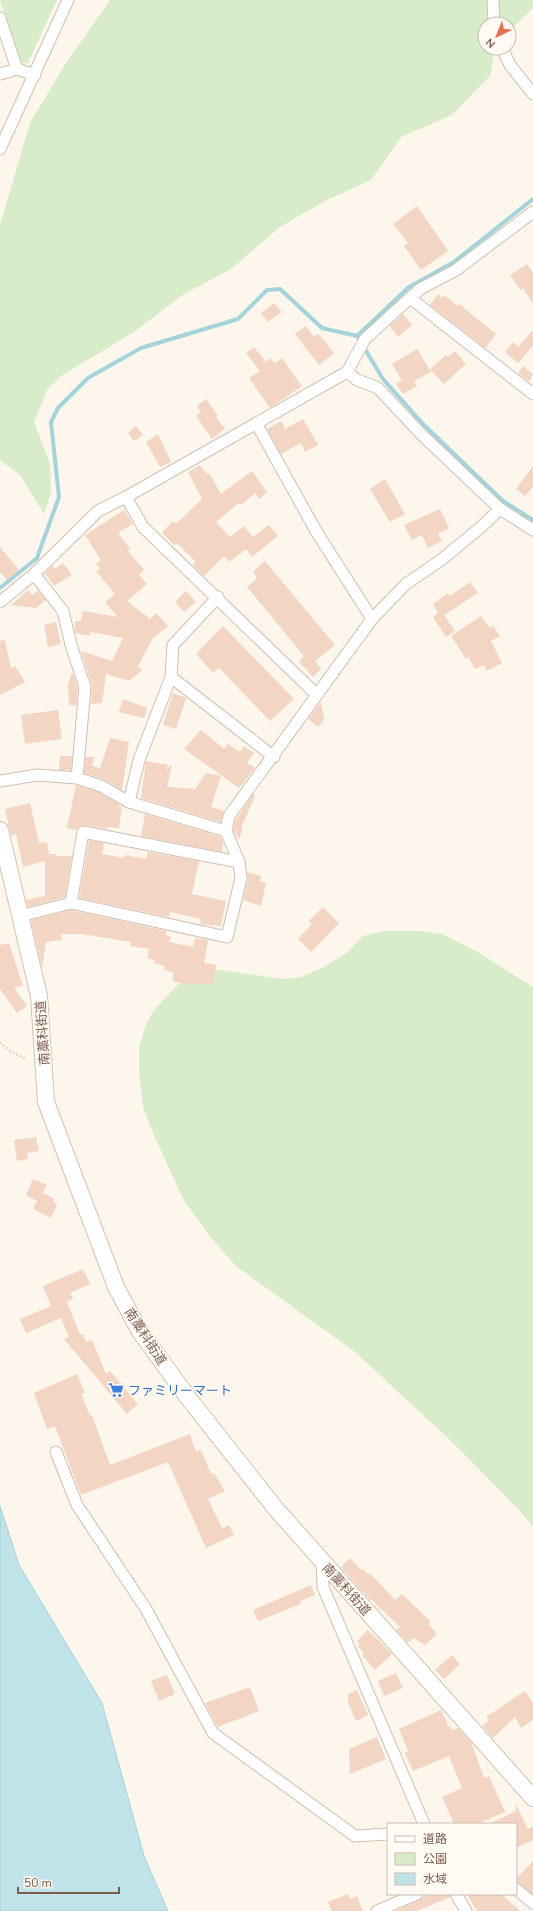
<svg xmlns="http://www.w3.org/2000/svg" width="533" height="1911" font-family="'Nunito Sans','Noto Sans JP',sans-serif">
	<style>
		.green { fill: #d8ecc9 }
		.water { fill: #bfe3e8; stroke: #a5d3da }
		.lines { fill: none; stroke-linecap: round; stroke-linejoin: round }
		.stream { stroke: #a5d3da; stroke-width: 4 }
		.building { fill: #f3d5c3 }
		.minor-casing { stroke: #d1beb0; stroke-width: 13 }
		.secondary-casing { stroke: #d6c0b0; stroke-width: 18 }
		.path { stroke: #d9b8a5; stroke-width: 2.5; stroke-dasharray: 1 3; stroke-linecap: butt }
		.minor { stroke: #fff; stroke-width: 11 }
		.secondary { stroke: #fff; stroke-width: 16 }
		.labels { text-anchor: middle; stroke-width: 3.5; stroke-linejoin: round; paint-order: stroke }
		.street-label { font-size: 13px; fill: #7a5c4d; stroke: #fffaf3 }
		.shop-label { font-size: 13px; fill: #366cbe; stroke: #fffaf3; text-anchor: start }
	</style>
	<rect width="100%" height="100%" fill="#fdf6ec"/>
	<!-- green -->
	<g class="green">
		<polygon points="0,0 57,0 28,63 20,63"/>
		<polygon points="110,0 533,0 533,8 509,31 509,24 485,24 485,48 495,48 490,76 452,115 401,137 371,180 325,201 280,227 231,269 184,294 134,332 61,376 47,390 34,422 50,464 51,492 44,514 21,476 0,460 0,225 30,123 64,66"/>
		<polygon points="383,931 424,931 442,934 476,951 533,987 533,1527 523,1514 450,1440 355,1352 236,1266 211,1238 183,1199 150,1126 143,1106 139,1073 139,1048 145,1027 154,1010 178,985 193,974 213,969 283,979 301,977 324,967 348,952 363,936"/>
	</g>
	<!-- water -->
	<polygon class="water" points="0,1506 19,1565 102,1703 144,1856 168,1911 0,1911"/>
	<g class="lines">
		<!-- stream -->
		<g class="stream">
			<polyline points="357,336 409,287 454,262 533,199"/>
			<polyline points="0,588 37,558 59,497 51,422 58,408 88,378 141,348 238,319 267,290 280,289 322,328 357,336 383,379 423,424 503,501 533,520"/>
		</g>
	</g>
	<!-- building -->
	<g class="building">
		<polygon points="417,206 448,251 421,270 404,246 408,243 393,224"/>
		<polygon points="527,264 533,273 533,304 523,288 520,290 510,275"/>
		<polygon points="438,294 442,298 444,295 458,306 459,304 496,334 485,348 430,305"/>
		<polygon points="274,303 282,312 268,322 261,313"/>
		<polygon points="403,314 412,325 398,337 390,326"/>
		<polygon points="306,326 314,337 318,334 323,339 334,353 319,365 295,334"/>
		<polygon points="533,330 533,346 518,363 505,352 513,342 518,347"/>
		<polygon points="254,347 266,362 270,358 275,363 282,358 302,386 270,408 249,378 260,371 246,353"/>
		<polygon points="417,349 431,372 414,381 417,386 403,394 396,384 402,380 392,364"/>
		<polygon points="455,351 466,364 444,384 430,369 446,355 448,357"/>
		<polygon points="523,366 533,374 529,382 518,373"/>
		<polygon points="206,399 218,416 216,417 225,429 212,439 196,416 201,412 197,406"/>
		<polygon points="303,419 318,445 305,452 301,443 281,454 267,429 281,421 285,429"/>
		<polygon points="136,426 143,435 134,441 128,433"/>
		<polygon points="158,434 171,462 160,467 146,442"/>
		<polygon points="200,465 207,474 209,473 221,494 252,471 267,492 259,499 255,493 241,505 239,503 216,522 230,537 244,526 253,537 269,525 278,536 252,557 246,549 229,562 224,556 204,576 193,565 196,562 177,543 174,545 162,533 173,521 176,524 202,499 188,472"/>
		<polygon points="533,466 533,487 525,496 516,489"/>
		<polygon points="385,479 405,514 390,522 370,489"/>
		<polygon points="440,509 449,528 438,534 442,541 428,548 422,535 412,540 404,525"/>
		<polygon points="124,510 133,524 118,533 130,549 128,551 144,570 139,575 147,584 127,601 150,619 156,613 168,626 153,638 138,666 142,670 129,681 106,674 102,703 91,704 92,685 81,651 112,661 123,638 90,632 89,636 75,633 75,621 81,621 83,611 118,617 105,602 115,594 96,571 100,569 96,564 101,560 85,535"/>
		<polygon points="0,547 19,570 7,580 0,572"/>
		<polygon points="265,561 335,645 315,661 321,669 313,677 299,661 304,656 247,587 257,578 253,572"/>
		<polygon points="63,563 72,575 54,586 45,573 52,566 55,569"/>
		<polygon points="470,582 478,593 444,615 455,631 446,637 433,617 438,613 433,604 448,593 450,596"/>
		<polygon points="28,590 32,595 38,590 46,600 36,608 11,605"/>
		<polygon points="186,591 196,602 184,612 175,602"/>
		<polygon points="481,616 490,628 493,626 500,636 491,641 502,663 487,671 484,665 475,669 468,657 466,659 451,636"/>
		<polygon points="56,622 61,644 48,647 44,625"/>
		<polygon points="223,626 294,699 270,721 219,668 213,673 196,654"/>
		<polygon points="5,640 11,669 15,666 25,682 0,695 0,641"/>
		<polygon points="72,672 78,688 76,705 69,705 68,684"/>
		<polygon points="173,693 186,698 176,729 163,725"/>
		<polygon points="123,699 147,708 144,718 119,712"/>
		<polygon points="321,702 324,720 318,727 308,719"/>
		<polygon points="58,710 62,739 25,744 21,715"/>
		<polygon points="201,730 224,749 228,744 240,752 244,746 254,753 247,763 255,768 239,788 184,749"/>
		<polygon points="110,738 129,742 122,790 103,779 84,773 86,757 94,757 92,766 100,768"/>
		<polygon points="60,756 72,756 71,770 59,770"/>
		<polygon points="146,761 168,765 166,771 172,764 167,787 195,789 206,773 221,776 211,807 224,811 221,822 141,798"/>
		<polygon points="76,785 98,792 119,804 119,807 122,807 119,828 107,827 107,829 84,825 80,826 76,830 67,828"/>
		<polygon points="253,794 255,796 241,828 243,829 239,839 233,830 236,819"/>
		<polygon points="30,803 39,843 47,842 49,854 56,854 56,856 72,856 65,897 28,907 26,900 45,896 45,861 23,867 16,834 11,835 5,809"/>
		<polygon points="145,814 221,837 223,842 222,852 141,836"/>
		<polygon points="89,840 104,843 102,854 124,858 124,855 146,859 148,852 199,861 192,894 226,901 221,926 200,924 201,919 170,912 169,917 79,898"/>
		<polygon points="247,872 261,876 260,881 266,883 261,906 243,900 248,880"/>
		<polygon points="323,907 339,923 311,952 298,939 312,924 309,921"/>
		<polygon points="71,910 167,931 166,935 171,937 169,942 193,947 195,938 208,940 204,963 216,965 213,984 186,984 173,981 173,972 164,970 165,966 154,963 155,960 147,958 149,949 130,946 131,942 82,934 61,934 62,940 46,942 42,968 31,920"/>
		<polygon points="9,943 23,986 14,988 27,1006 17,1013 0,989 0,945"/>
		<polygon points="36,1137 39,1151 27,1153 28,1159 17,1161 14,1140"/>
		<polygon points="33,1179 47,1185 43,1193 55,1199 53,1202 57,1204 51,1218 33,1209 37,1201 26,1195"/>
		<polygon points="83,1269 90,1284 70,1293 73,1299 67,1302 80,1335 83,1334 86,1342 92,1340 106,1374 110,1371 138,1404 127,1414 64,1339 69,1337 61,1318 26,1333 20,1319 51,1306 43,1286"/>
		<polygon points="77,1374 85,1393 81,1394 90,1416 92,1415 110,1465 190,1434 196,1452 201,1450 211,1474 214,1473 225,1491 208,1499 222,1528 229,1525 234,1535 206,1548 168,1462 81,1495 55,1426 47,1429 34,1393"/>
		<polygon points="350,1558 361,1570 363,1569 369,1575 370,1573 395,1600 402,1594 431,1622 428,1624 437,1634 425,1645 414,1638 409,1642 406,1641 396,1630 400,1627 371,1599 370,1600 341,1567"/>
		<polygon points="311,1585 315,1595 300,1601 301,1604 258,1621 253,1610"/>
		<polygon points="368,1630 392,1654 375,1670 362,1655 364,1653 358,1646 360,1644 357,1641"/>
		<polygon points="452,1655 460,1664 444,1679 435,1670"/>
		<polygon points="396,1673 403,1688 384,1696 378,1681"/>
		<polygon points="167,1675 175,1694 159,1701 151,1681"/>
		<polygon points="250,1687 259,1711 218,1727 205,1703"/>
		<polygon points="357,1690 368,1715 356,1721 348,1703 348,1694"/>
		<polygon points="525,1691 533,1703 533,1720 521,1728 515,1717 493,1738 482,1726 489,1720 486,1717"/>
		<polygon points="441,1710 449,1727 450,1726 452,1730 458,1728 471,1742 484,1778 489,1776 505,1812 477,1824 454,1824 442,1797 462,1788 449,1756 413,1771 405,1753 408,1751 399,1729"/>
		<polygon points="377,1737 386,1759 350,1774 349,1749"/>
		<polygon points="516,1804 528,1829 533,1826 533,1840 516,1848 516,1824 489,1824 516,1811"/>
		<polygon points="533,1861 533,1894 516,1882 516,1879"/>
		<polygon points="348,1894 350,1899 357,1896 363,1911 332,1911 328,1902"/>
		<polygon points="428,1894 449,1894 450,1897 417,1911 395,1911 420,1900"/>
		<polygon points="467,1894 501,1894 520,1911 477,1911"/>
	</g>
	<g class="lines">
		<defs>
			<g id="minor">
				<polyline points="493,0 494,24"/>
				<polyline points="0,18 17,69 35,75"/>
				<polyline points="502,48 510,65 533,94"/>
				<polyline points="0,74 17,69"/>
				<polyline points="0,149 68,0"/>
				<polyline points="410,298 533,394"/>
				<polyline points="347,372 357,380 378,388 421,434 500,509 533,530"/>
				<polyline points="126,497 143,527 316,694"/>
				<polyline points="34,574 63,611 71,645 85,687 77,778"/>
				<polyline points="0,602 34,574 98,511 126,497 347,372 365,339 420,289 456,270 533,212"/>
				<polyline points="372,619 406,584 441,560 481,527 500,509"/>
				<polyline points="171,677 274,757"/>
				<polyline points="0,781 37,775 77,778 101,786 129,802 226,831"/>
				<polyline points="129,802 139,760 171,677 173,645 218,597"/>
				<polyline points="71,903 83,832 239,862"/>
				<polyline points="20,916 71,903 227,937 241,878 239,862 226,831 229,816 372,619 316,531 256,423"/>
				<polyline points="56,1452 77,1505 146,1609 213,1733 355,1836 388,1834"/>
				<polyline points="322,1561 323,1587 424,1824"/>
				<polyline points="516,1889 533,1903"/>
				<polyline points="456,1894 466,1911"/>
				<polyline points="377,1911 417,1894"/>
			</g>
			<polyline id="secondary" points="0,830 39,996 46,1102 116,1287 139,1330 189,1399 276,1509 533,1798"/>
		</defs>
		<!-- minor casing -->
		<use href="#minor" class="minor-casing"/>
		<!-- secondary casing -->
		<use href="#secondary" class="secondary-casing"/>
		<!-- path -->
		<polyline class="path" points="0,1043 10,1051 26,1059"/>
		<!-- minor -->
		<use href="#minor" class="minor"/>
		<!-- secondary -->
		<use href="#secondary" class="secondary"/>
	</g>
	<!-- icons -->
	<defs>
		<symbol id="supermarket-bare" viewBox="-9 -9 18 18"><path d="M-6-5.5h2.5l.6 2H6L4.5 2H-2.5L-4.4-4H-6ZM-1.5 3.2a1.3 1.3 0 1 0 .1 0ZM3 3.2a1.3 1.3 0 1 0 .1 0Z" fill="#3f7fe0" stroke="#fffaf3" stroke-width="2.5" paint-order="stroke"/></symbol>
	</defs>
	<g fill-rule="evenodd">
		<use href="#supermarket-bare" x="105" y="1379" width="22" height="22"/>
	</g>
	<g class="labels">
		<!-- street labels -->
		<g class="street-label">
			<text transform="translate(42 1033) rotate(-94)" y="5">南藁科街道</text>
			<text transform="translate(146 1336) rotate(57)" y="5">南藁科街道</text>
			<text transform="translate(347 1589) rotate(48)" y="5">南藁科街道</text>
		</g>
		<!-- shop labels -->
		<g class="shop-label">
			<text x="128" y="1395">ファミリーマート</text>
		</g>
	</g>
	<!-- legend -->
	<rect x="387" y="1823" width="130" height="72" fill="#fffaf3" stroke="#cabbb1"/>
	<rect x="395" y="1836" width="20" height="6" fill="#ffffff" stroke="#cabbb1"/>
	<text x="423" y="1843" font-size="12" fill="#7a5c4d">道路</text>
	<rect x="395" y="1853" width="20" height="12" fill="#d8ecc9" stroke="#cabbb1"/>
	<text x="423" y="1863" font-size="12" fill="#7a5c4d">公園</text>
	<rect x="395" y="1873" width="20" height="12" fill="#bfe3e8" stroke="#cabbb1"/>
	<text x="423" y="1883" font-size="12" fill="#7a5c4d">水域</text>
	<!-- north arrow -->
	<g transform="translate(497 36) rotate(223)"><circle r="19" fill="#fffaf3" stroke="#cabbb1"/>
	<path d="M0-3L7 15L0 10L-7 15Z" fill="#e76f51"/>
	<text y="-6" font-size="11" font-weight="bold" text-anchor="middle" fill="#7a5c4d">N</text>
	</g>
	<!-- scale -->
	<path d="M18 1887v6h101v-6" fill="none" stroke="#7a5c4d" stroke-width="2"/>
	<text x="24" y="1887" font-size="12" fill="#7a5c4d" stroke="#fffaf3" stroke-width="3" paint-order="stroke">50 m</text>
</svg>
